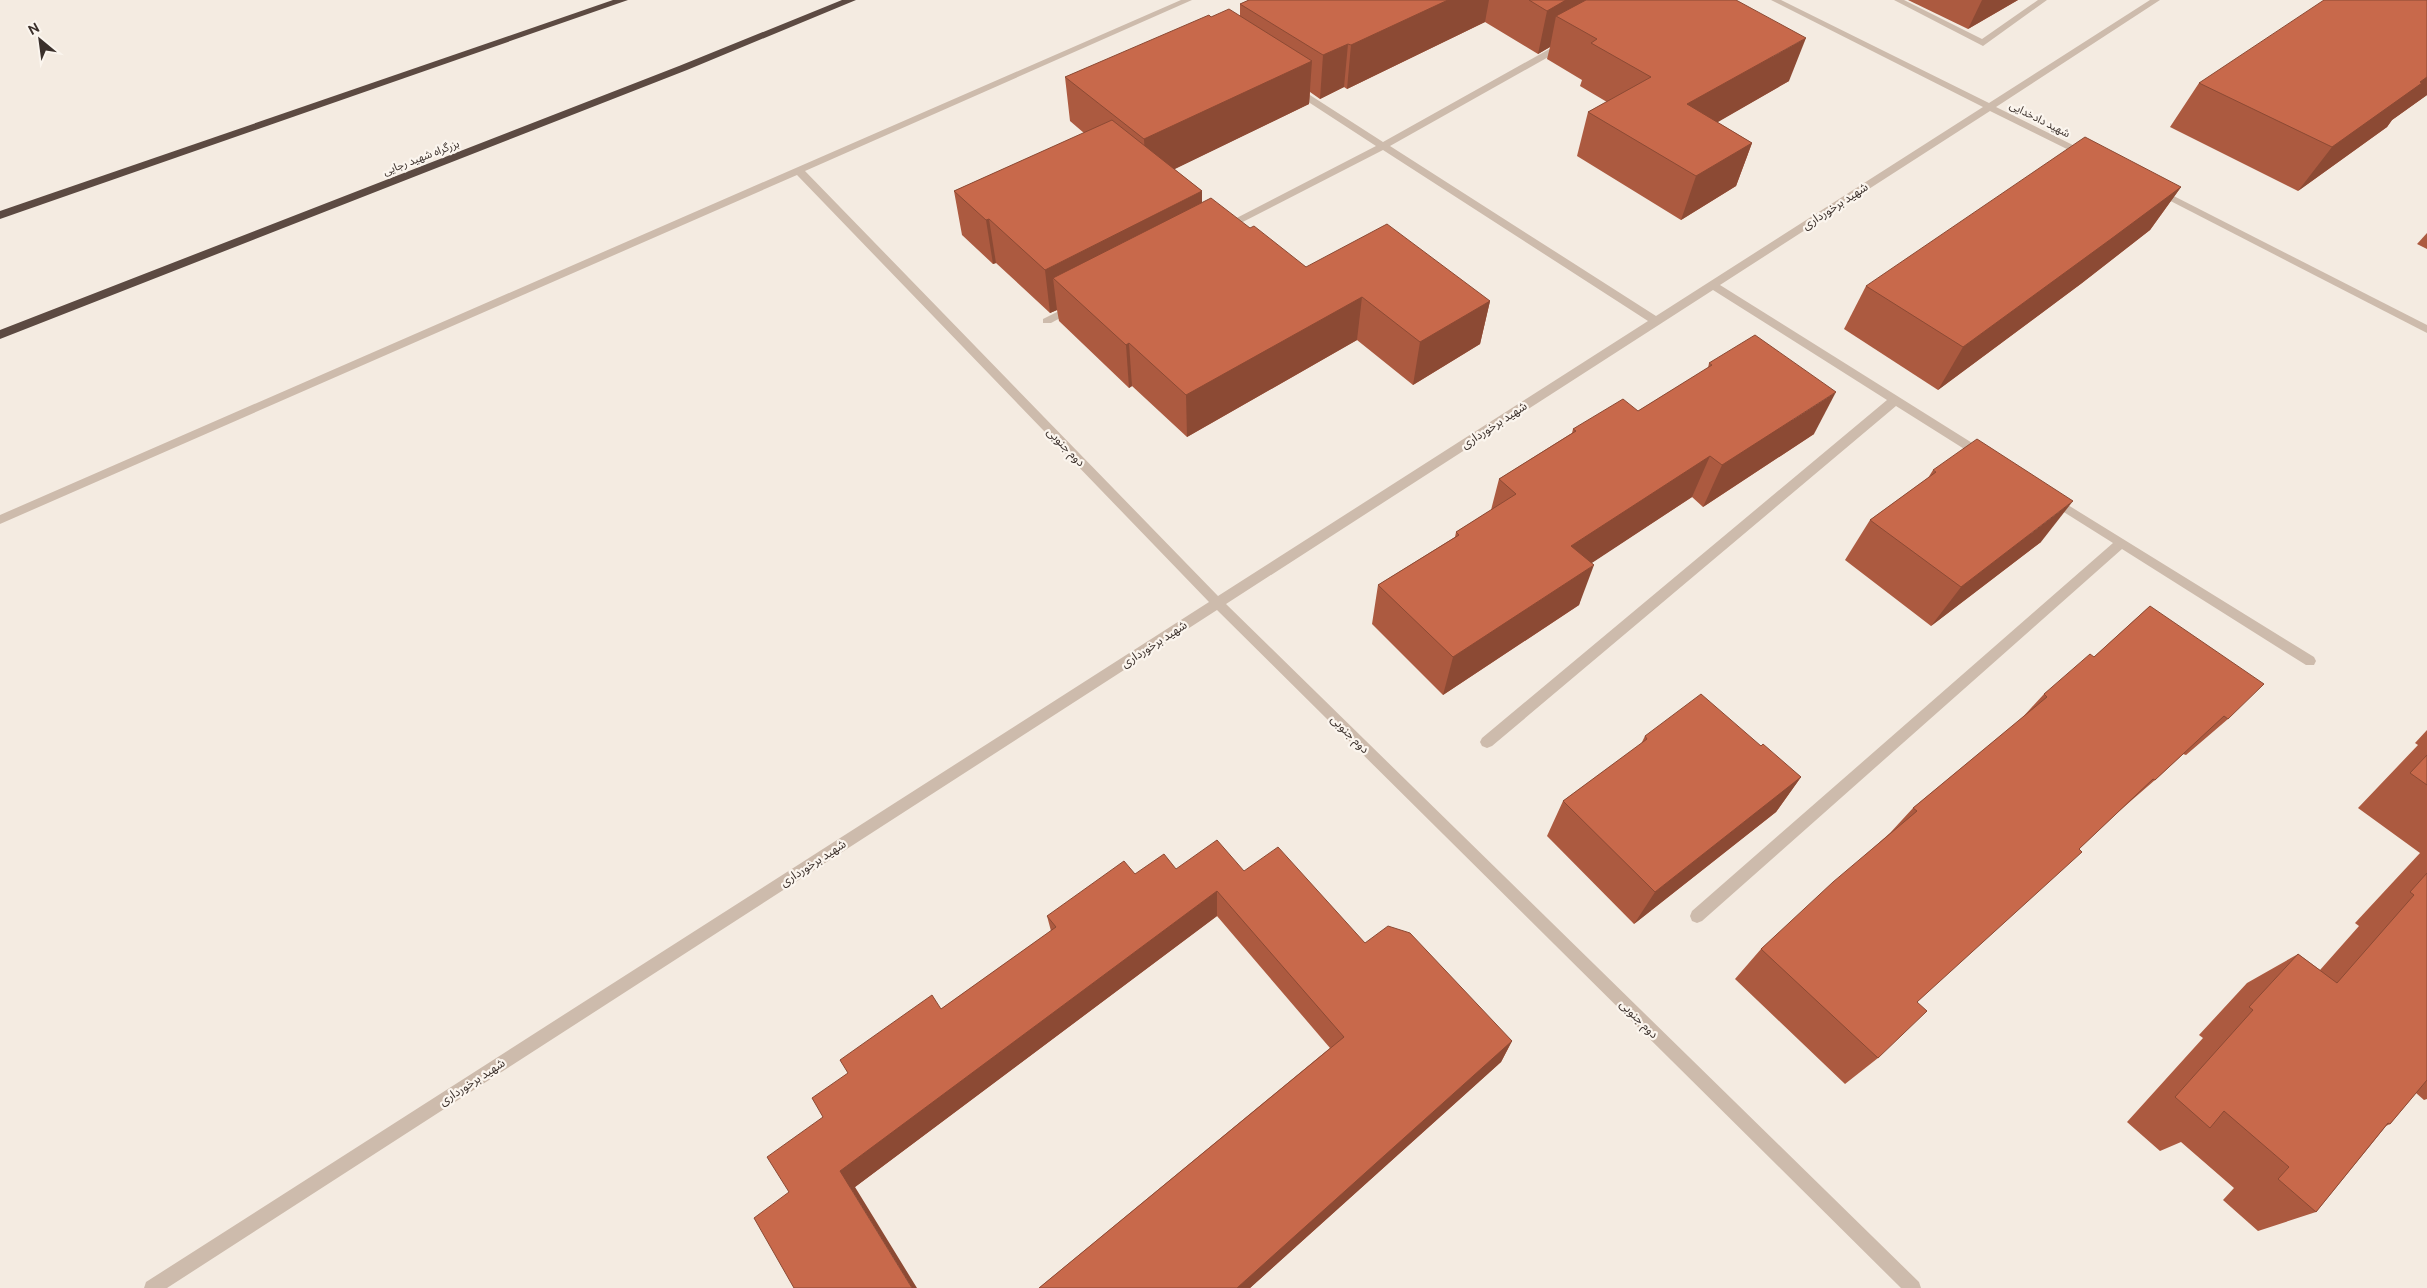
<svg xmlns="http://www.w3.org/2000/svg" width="2427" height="1288" font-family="Ubuntu,'Noto Sans Arabic',sans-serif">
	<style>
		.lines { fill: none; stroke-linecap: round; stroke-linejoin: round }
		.minor { fill: #cdbbac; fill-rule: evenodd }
		.highway { fill: #5c4a42; fill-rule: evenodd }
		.wall { fill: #ac5a40 }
		.shaded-wall { fill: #8c4a34 }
		.building { fill: #c8694b; stroke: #8c4a34 }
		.labels { text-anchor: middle; stroke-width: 4.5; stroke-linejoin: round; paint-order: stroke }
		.far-street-label { font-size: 11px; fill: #3b302b; stroke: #fbf5ee }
		.street-label { font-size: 12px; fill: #3b302b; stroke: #fbf5ee }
	</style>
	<rect width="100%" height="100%" fill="#f4ebe1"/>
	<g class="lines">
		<!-- minor -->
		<g class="minor">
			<polygon points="1181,0 1192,0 805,171 1218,596 1648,321 1383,150 1229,229 1223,229 1223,225 1376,146 1293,92 1293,88 1299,88 1383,142 1560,43 1566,43 1566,47 1390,146 1656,316 1983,107 1771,0 1781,0 1989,103 2150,0 2160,0 1996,107 2087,152 2087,156 2081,156 1990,111 1720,285 1985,451 1987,454 1985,457 1977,457 1896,406 1492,746 1487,748 1482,746 1480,742 1482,738 1887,400 1713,290 1226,604 1919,1282 1921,1288 1901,1288 1217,610 167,1288 144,1288 146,1282 1209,602 797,175 0,524 0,515"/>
			<polygon points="1894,0 1904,0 1982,39 2038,0 2047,0 1983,46"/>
			<polygon points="2158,188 2427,325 2427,333 2155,193 2153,191"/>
			<polygon points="1073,304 1077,305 1077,309 1051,323 1043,323 1043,319"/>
			<polygon points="2055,497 2314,657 2316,661 2314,665 2306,665 2122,549 1702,921 1697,923 1692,921 1690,916 1692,911 2113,543 2051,504 2049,501"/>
		</g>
		<!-- highway -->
		<g class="highway">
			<polygon points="613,0 628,0 0,219 0,211"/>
			<polygon points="842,0 856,0 687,70 0,339 0,330 679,66"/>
		</g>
	</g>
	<!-- wall -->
	<g class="wall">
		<polygon points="1249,0 1736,0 1789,81 1717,122 1752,143 1736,186 1681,220 1577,156 1588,112 1607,102 1580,86 1582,80 1547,59 1550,47 1538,54 1485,22 1347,89 1344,87 1320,99 1310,92 1309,104 1174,169 1202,191 1202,203 1250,228 1306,267 1490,301 1480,344 1413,385 1357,340 1187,437 1132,386 1129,388 1059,321 1057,310 1050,313 996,263 993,264 962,235 954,191 1084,133 1070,121 1065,77 1211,17 1240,16 1240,4"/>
		<polygon points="1908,0 2018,0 1968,29"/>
		<polygon points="2427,0 2427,95 2392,120 2387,127 2298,191 2170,127 2199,83"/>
		<polygon points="2181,187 2150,230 2082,283 1938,390 1844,329 1866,286"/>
		<polygon points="2427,233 2427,249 2417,244"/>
		<polygon points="1709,363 1814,434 1703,507 1692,497 1591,563 1579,605 1443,695 1372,624 1378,585 1455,537 1456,532 1491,510 1499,479 1572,433 1573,429 1638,411 1708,368"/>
		<polygon points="1933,470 2041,542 1931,626 1845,560 1870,520 1928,478"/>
		<polygon points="2150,606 2228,719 2186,755 2183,754 2155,780 2117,813 1917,1002 1878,1058 1845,1084 1735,979 1761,949 1890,833 1913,808 2021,719 2044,694 2094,657"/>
		<polygon points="2427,730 2427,1099 2424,1100 2416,1093 2390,1124 2386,1126 2316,1212 2258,1231 2223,1200 2234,1188 2181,1142 2160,1151 2127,1122 2203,1038 2199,1035 2247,983 2298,954 2320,970 2359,926 2355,923 2420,853 2358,808 2418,745 2415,743"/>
		<polygon points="1645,736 1761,746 1801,777 1776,812 1634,924 1547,836 1563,801 1641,744"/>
		<polygon points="1176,869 1244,871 1365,943 1512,1041 1501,1062 1250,1288 1039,1288 1330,1048 1217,916 855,1187 789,1192 823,1117 941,1009 1051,931 1047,916 1135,874"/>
	</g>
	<!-- shaded-wall -->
	<g class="shaded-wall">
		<polygon points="1448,0 1489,0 1485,22 1347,89 1351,45"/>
		<polygon points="1566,0 1634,0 1556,16 1550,47 1538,54 1547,11"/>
		<polygon points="1982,0 2018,0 1968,29"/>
		<polygon points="1806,38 1789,81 1673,148 1687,104"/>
		<polygon points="1348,44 1344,87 1320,99 1323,55"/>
		<polygon points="1312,61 1309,104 1146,183 1144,139"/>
		<polygon points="2427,77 2427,95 2392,120 2387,127 2298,191 2332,147"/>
		<polygon points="1752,143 1736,186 1681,220 1696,176"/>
		<polygon points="2181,187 2150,230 2082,283 1938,390 1963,347"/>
		<polygon points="1202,191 1202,234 1053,278 1057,310 1050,313 1045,270"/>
		<polygon points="989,219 996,263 993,264 986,220"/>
		<polygon points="1362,297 1357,340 1187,437 1186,395"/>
		<polygon points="1490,301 1480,344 1413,385 1420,342"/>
		<polygon points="1129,343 1132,386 1129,388 1126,345"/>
		<polygon points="1836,392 1814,434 1703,507 1722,465"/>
		<polygon points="1710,456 1692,497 1557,586 1571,546"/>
		<polygon points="2073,501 2041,542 1931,626 1961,587"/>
		<polygon points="1594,565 1579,605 1443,695 1453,657"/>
		<polygon points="1801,777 1776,812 1634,924 1655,892"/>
		<polygon points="1217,891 1217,916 855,1187 917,1288 912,1288 840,1171"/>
		<polygon points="1512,1041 1501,1062 1250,1288 1237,1288"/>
	</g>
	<!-- building -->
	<g class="building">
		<polygon points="1249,0 1448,0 1351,45 1348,44 1323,55 1240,4"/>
		<polygon points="1529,0 1566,0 1547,11"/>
		<polygon points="1586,0 1736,0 1806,38 1687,104 1752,143 1696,176 1588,112 1651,77 1591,43 1597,39 1556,16"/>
		<polygon points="2324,0 2427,0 2427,77 2420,82 2422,83 2332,147 2199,83"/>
		<polygon points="1229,9 1312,61 1144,139 1065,77 1209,15 1211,17"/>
		<polygon points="1112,120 1202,191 1045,270 989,219 986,220 954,191"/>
		<polygon points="2085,137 2181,187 2111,239 1963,347 1866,286"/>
		<polygon points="1211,198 1250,228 1254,226 1306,267 1387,224 1490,301 1420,342 1362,297 1186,395 1129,343 1126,345 1053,278"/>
		<polygon points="1755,335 1836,392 1722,465 1710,456 1571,546 1594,565 1453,657 1378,585 1459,535 1456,532 1516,494 1499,479 1576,431 1573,429 1623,399 1638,411 1712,365 1709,363"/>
		<polygon points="1977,439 2073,501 1961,587 1870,520 1936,472 1933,470"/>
		<polygon points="2150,606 2264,684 2228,719 2224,716 2155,780 2153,779 2079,849 2082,852 1917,1002 1927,1011 1878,1058 1761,949 1833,882 1917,811 1913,808 2047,697 2044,694 2090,654 2094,657"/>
		<polygon points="1701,694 1761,746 1763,744 1801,777 1655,892 1563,801 1647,739 1645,736"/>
		<polygon points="2427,755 2427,785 2410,773"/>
		<polygon points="1217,840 1244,871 1278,847 1365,943 1388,926 1410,933 1512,1041 1237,1288 1039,1288 1344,1037 1217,891 840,1171 912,1288 794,1288 754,1218 789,1192 767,1157 823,1117 812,1098 848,1073 840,1060 932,995 941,1009 1056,927 1047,916 1124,861 1135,874 1164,854 1176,869"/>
		<polygon points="2427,873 2427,1080 2390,1124 2388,1123 2316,1212 2278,1179 2289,1167 2224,1111 2210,1128 2175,1097 2253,1010 2249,1007 2298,954 2337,983 2414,895 2410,892"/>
	</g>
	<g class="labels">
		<!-- far-street labels -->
		<g class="far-street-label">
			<text transform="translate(2040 119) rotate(27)" y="4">شهید دادخدایی</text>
			<text transform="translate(421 157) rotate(-21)" y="4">بزرگراه شهید رجایی</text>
		</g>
		<!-- street labels -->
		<g class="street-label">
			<text transform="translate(1835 206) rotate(-33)" y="4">شهید برخورداری</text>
			<text transform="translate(1494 425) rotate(-33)" y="4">شهید برخورداری</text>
			<text transform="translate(1066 447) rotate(46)" y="4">دوم جنوبی</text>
			<text transform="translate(1154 644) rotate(-33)" y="4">شهید برخورداری</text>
			<text transform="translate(1350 734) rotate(45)" y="4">دوم جنوبی</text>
			<text transform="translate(813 863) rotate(-33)" y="4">شهید برخورداری</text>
			<text transform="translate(1639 1019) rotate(45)" y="4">دوم جنوبی</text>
			<text transform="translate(472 1082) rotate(-33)" y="4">شهید برخورداری</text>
		</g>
	</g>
	<!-- north arrow -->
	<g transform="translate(40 40) rotate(331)" stroke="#fbf5ee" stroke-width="4" paint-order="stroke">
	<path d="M0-4L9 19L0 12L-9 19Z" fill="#3b302b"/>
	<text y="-8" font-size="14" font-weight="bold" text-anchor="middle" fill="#3b302b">N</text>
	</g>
</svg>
